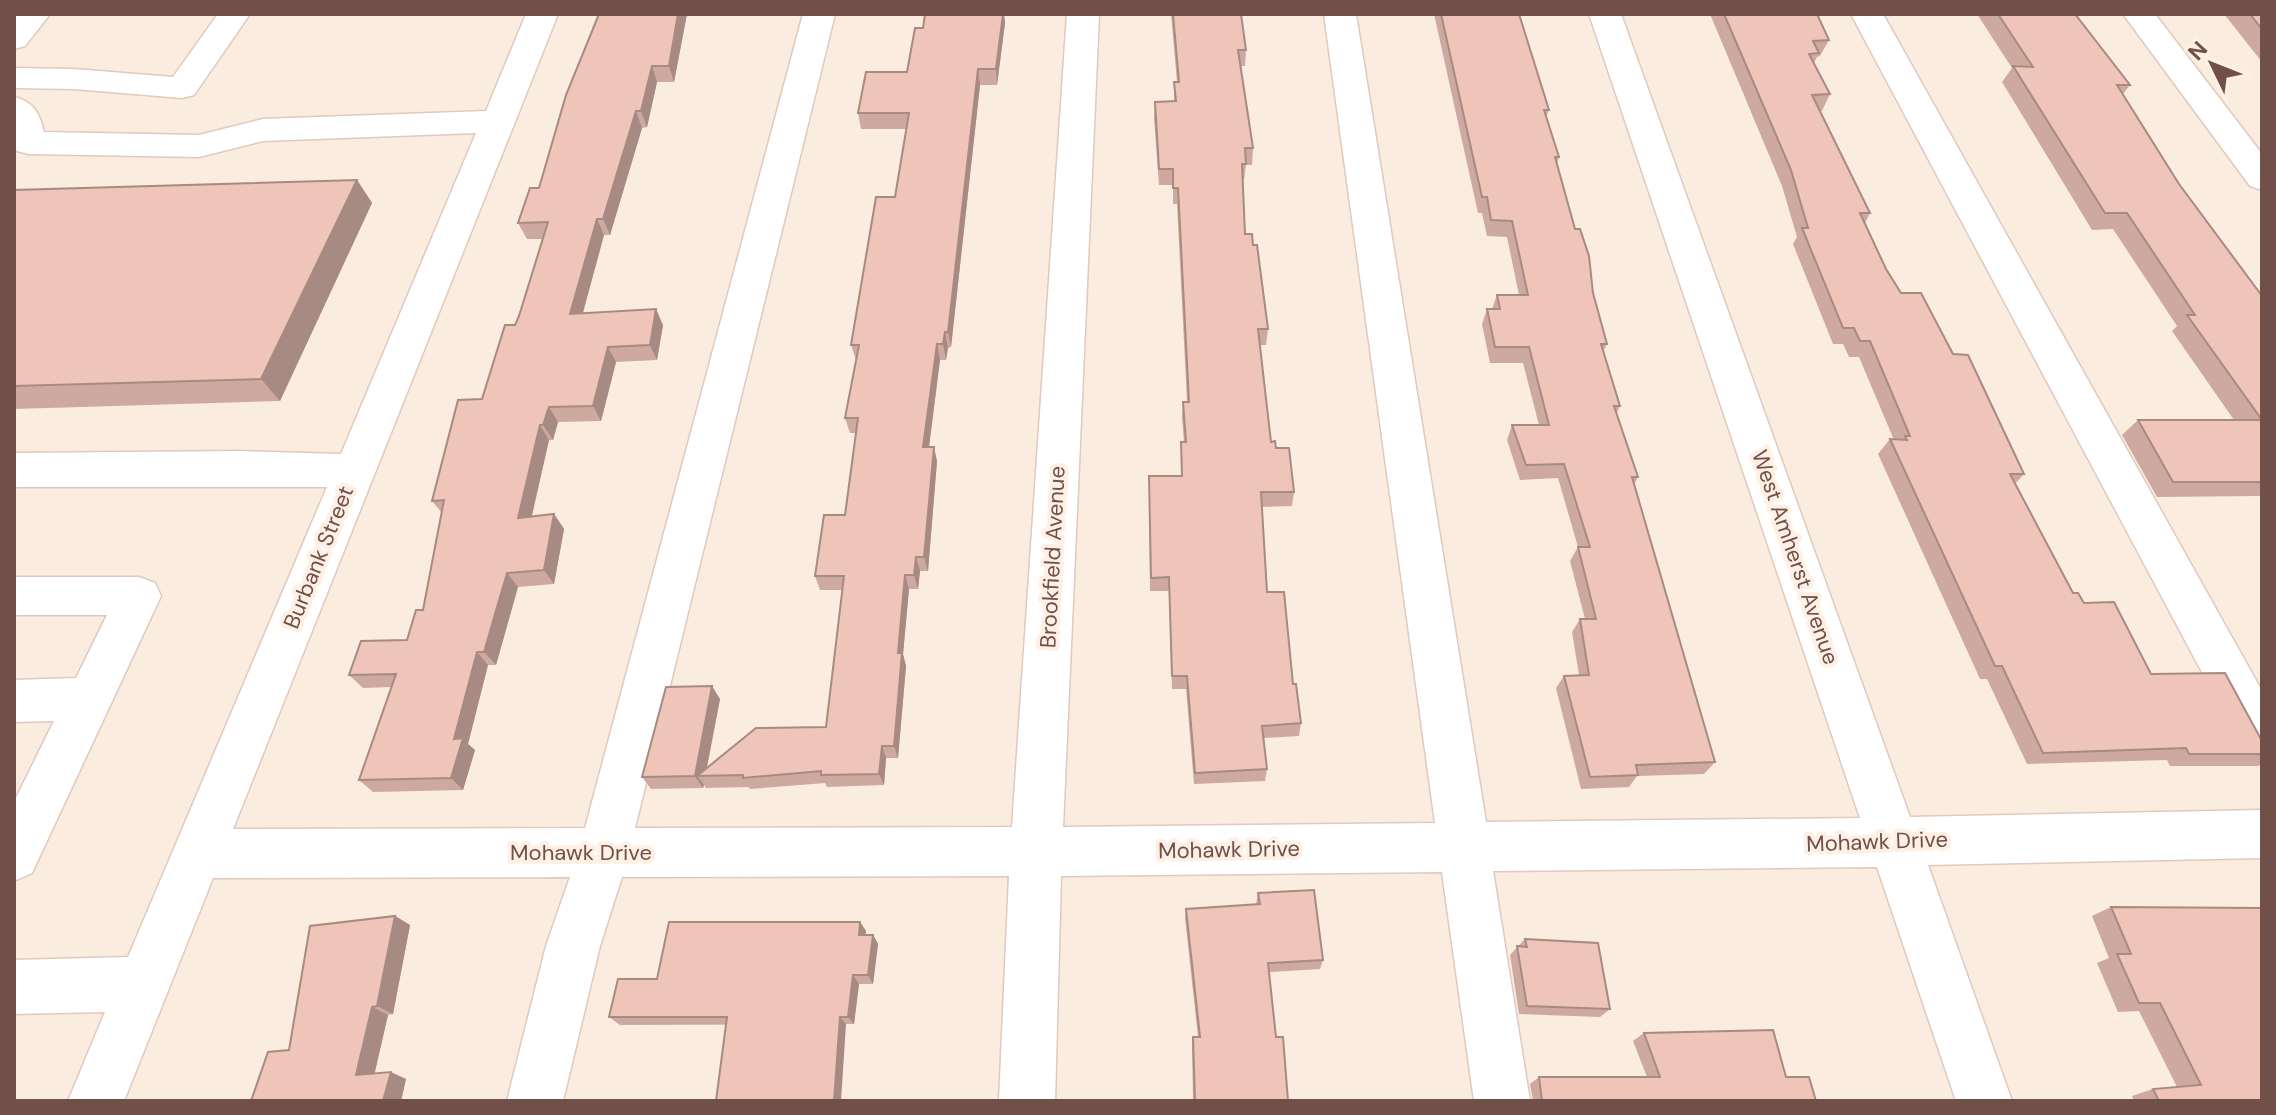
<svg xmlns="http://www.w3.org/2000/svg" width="2276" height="1115" font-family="'DM Sans',sans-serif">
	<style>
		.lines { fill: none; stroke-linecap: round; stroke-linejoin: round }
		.minor-casing { stroke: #e0c9bf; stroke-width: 3 }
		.minor { fill: #fff; fill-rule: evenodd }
		.wall { fill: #cea99f }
		.shaded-wall { fill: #a78a82 }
		.building { fill: #efc5b9; stroke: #a78a82; stroke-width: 2 }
		.labels { text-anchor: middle; stroke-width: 8; stroke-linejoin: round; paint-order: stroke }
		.street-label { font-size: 22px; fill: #705049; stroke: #fef0e5 }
	</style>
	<rect width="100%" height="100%" fill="#fbece0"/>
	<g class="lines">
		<defs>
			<g id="minor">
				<polygon points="18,14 50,14 25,46 14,49 14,18"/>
				<polygon points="218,14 250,14 194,95 182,98 74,89 14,88 14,68 74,69 173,77"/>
				<path d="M526 14H558L233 829 585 828 803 14H835L635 828 1012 827 1067 14H1099L1063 827 1435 823 1324 14H1356L1486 822 1860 818 1589 14H1621L1910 817 2262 810V858L1928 865 2012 1101H1956L1877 867 1493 871 1530 1101H1474L1442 872 1061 876 1055 1101H999L1009 876 622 877 600 946 563 1101H507L546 946 570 877 213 878 124 1101H68L105 1012 14 1014V960L128 957 327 487H14V453L240 451 341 454 476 133 263 141 199 157 29 154 17 151 14 146V97C33 101 40 114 44 132L199 135 263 119 486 111Z"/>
				<polygon points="1851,14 1883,14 2262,691 2262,759 2245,753"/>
				<polygon points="2123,14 2155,14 2262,154 2262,190 2250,186"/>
				<polygon points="14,577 139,577 155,583 161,596 32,873 14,881 14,802 54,721 14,722 14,680 76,678 107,615 14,615"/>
			</g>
		</defs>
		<!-- minor casing -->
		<use href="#minor" class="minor-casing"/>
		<!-- minor -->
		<use href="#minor" class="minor"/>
	</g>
	<!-- wall -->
	<g class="wall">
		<polygon points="599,14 687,14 674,82 657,82 647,127 642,128 610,235 604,235 583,313 663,325 657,360 616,362 601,421 558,422 553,440 549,440 532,516 554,514 564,529 554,584 518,587 496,665 488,665 468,744 475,750 463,790 373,792 359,780 391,687 363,688 349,675 407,640 423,610 442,513 432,501 482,399 519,316 543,239 527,239 518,223 539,188"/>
		<polygon points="925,14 1004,14 1005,23 997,85 980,85 951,347 948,348 946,360 940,360 929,447 937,461 928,571 920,571 918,589 909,589 903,654 906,666 898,758 886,758 884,785 827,787 825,783 750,789 748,787 706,788 704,785 703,788 651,789 642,777 720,699 707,768 826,727 843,590 820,590 815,576 845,515 856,433 850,433 845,418 856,360 851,345 895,197 906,129 861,129 858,113 907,72 923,28"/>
		<polygon points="1171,14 1241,14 1246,50 1245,66 1241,66 1253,148 1252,165 1246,165 1244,180 1243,180 1245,234 1253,245 1268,329 1266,345 1260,345 1271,442 1276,448 1294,492 1292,506 1262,507 1267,592 1293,684 1301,723 1299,736 1264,738 1267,769 1265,781 1194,784 1186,689 1172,689 1169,591 1150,591 1149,476 1181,476 1181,442 1184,442 1182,417 1183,402 1187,402 1177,204 1173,204 1173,185 1159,185 1154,118 1155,102 1174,101 1174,82 1177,82"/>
		<polygon points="1434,14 1519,14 1549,110 1546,117 1559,157 1557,163 1607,344 1603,352 1620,406 1616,414 1638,477 1634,485 1715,762 1704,774 1637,776 1629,787 1581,789 1556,688 1564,676 1579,675 1572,632 1580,619 1585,619 1570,561 1578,547 1558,478 1520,480 1507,440 1512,425 1539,425 1523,363 1490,363 1482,324 1487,309 1492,309 1497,295 1519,295 1507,237 1487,236 1482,213 1478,213"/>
		<polygon points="1710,14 1817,14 1829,40 1820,56 1817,57 1814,63 1830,94 1822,111 1820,111 1870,213 1865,223 1886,269 1901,293 1953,354 2024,474 2015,484 2073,593 2151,674 2262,754 2262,764 2258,766 2170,766 2167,760 2027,764 1987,679 1980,679 1878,454 1890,439 1894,440 1859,357 1849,357 1843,344 1833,344 1793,244 1797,237 1782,186"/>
		<polygon points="1977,14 2075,14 2130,85 2123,94 2179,184 2262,296 2262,498 2259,496 2157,497 2122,435 2138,420 2234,420 2172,331 2177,326 2113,229 2092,230 2002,82 2012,68"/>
		<polygon points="2224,14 2262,14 2262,62"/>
		<polygon points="357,180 372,203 280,401 14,409 14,190"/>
		<polygon points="1258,893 1323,960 1320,969 1269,972 1276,1037 1288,1101 1193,1101 1192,1045 1193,1037 1198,1037 1185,918 1186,909 1256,904"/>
		<polygon points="2111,907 2262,1101 2134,1101 2132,1096 2153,1089 2177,1087 2139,1011 2118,1012 2097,963 2109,958 2092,916"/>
		<polygon points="395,916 410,925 393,1014 388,1015 374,1073 406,1079 401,1101 251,1101 289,1050"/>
		<polygon points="860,922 866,931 865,935 873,935 878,944 873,984 859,984 854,1024 620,1025 609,1017 657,979"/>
		<polygon points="1525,939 1610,1009 1600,1017 1519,1014 1510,955"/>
		<polygon points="1644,1033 1786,1077 1816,1101 1533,1101 1530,1084 1539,1077 1647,1077 1633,1041"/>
	</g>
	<!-- shaded-wall -->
	<g class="shaded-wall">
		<polygon points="678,14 687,14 674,82 669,66"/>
		<polygon points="1003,14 1004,14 1005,23 997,85 996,69"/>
		<polygon points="652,66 657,82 647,127 641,111"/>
		<polygon points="978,69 980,85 951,347 948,332"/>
		<polygon points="636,111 642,128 610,235 603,219"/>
		<polygon points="357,180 372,203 280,401 261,379"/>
		<polygon points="597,219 604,235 578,330 570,314"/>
		<polygon points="656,309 663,325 657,360 650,345"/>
		<polygon points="945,332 948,348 946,360 943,344"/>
		<polygon points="937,344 940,360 927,462 923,447"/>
		<polygon points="608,347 616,362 601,421 593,406"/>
		<polygon points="549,407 558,422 553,440 543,425"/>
		<polygon points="540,425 549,440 528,532 518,518"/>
		<polygon points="934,447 937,461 928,571 924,557"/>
		<polygon points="554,514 564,529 554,584 544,570"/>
		<polygon points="916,557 920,571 918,589 914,575"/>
		<polygon points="507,573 518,587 496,665 484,652"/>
		<polygon points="905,575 909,589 903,654 906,666 898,758 894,746 898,653"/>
		<polygon points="477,652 488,665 468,744 475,750 463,790 451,778 454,739"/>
		<polygon points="712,686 720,699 705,776 697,776 704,785 703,788 695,776"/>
		<polygon points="882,746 886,758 884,785 879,774"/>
		<polygon points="395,916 410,925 393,1014 377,1006"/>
		<polygon points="860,922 866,931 864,944 859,935"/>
		<polygon points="873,935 878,944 873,984 868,975"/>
		<polygon points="853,975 859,984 854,1024 848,1017"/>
		<polygon points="372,1007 388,1015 373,1081 356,1075"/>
		<polygon points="840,1017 846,1024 841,1101 834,1101"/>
		<polygon points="391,1072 406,1079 401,1101 383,1101"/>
	</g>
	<!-- building -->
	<g class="building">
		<polygon points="599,14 678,14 669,66 652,66 641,111 636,111 603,219 597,219 570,314 656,309 650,345 608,347 593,406 549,407 543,425 540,425 518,518 554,514 544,570 507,573 484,652 477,652 454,739 463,738 451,778 359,780 396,674 349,675 361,641 407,640 416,610 423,610 444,500 432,501 458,400 482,399 505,325 515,325 519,316 548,222 518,223 530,188 539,188 566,95"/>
		<polygon points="925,14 1003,14 996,69 978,69 948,332 945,332 943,344 937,344 923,447 934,447 924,557 916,557 914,575 905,575 898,653 902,653 894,746 882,746 879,774 821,775 821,771 743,778 743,775 697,776 756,728 826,727 844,576 815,576 824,515 845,515 858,418 845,418 859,345 851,345 876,197 895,197 909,113 858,113 866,72 907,72 915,28 923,28"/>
		<polygon points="1173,14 1241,14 1246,50 1238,50 1253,148 1245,148 1246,164 1242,164 1245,234 1252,234 1253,245 1257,245 1268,329 1258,329 1271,442 1275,441 1276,448 1289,448 1294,492 1261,492 1267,592 1284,592 1293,684 1296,684 1301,723 1262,726 1267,769 1195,773 1187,676 1172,676 1169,577 1151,578 1149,476 1182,476 1181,442 1186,442 1183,402 1189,402 1178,188 1173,188 1173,169 1159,169 1155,102 1176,101 1174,82 1179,82"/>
		<polygon points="1441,14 1519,14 1549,110 1544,110 1559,157 1555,157 1575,229 1580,229 1589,256 1593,293 1607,344 1601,344 1620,406 1614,406 1638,477 1632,477 1715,762 1636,765 1638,775 1590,777 1564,676 1589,675 1580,619 1596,619 1578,547 1590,547 1564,464 1526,465 1512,425 1549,425 1529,347 1495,347 1487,309 1500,309 1497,295 1528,295 1512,221 1491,220 1487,197 1482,197"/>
		<polygon points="1724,14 1817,14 1829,40 1813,41 1819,53 1809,54 1830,94 1812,95 1870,213 1860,213 1886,269 1901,293 1921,293 1953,354 1968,355 2024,474 2010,474 2073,593 2078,593 2084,603 2114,602 2151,674 2225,673 2262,741 2262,754 2189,754 2186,748 2043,753 2002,666 1995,666 1890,439 1907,440 1905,436 1910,436 1870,341 1860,341 1854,328 1843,328 1802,228 1808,228 1791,170"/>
		<polygon points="1998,14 2075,14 2130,85 2117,85 2179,184 2262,296 2262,482 2173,482 2138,420 2262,420 2187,315 2195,315 2127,213 2105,213 2013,66 2033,67"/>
		<polygon points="2250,14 2262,14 2262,29"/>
		<polygon points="357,180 261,379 14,386 14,190"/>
		<polygon points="712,686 695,776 642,777 666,687"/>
		<polygon points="1314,890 1323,960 1268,963 1276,1037 1283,1037 1288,1101 1195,1101 1193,1037 1200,1037 1186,909 1260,904 1258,893"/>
		<polygon points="2111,907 2262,908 2262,1101 2159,1101 2153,1089 2201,1085 2160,1003 2139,1003 2117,954 2131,954"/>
		<polygon points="395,916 377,1006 372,1007 356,1075 391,1072 383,1101 251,1101 268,1052 289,1050 310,926"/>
		<polygon points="669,922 860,922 859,935 873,935 868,975 853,975 848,1017 840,1017 834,1101 716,1101 727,1017 609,1017 618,979 657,979"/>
		<polygon points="1525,939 1598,943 1610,1009 1527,1006 1517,946 1527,947"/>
		<polygon points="1773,1030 1786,1077 1809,1077 1816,1101 1542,1101 1539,1077 1660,1077 1644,1033"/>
	</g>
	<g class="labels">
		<!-- street labels -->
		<g class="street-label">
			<text transform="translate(318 557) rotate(-68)" y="8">Burbank Street</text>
			<text transform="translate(1052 557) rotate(-87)" y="8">Brookfield Avenue</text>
			<text transform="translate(1796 557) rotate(71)" y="8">West Amherst Avenue</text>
			<text transform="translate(1877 841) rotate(-2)" y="8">Mohawk Drive</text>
			<text transform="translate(1229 849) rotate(-1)" y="8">Mohawk Drive</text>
			<text x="581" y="860">Mohawk Drive</text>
		</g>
	</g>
	<!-- border -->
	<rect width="2276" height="1115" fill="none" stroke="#705049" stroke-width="32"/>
	<!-- north arrow -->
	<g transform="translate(2212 64) rotate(313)" stroke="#fef0e5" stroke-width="6" paint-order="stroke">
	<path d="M0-6L14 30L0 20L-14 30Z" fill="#705049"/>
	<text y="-12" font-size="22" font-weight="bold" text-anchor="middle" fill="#705049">N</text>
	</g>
</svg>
